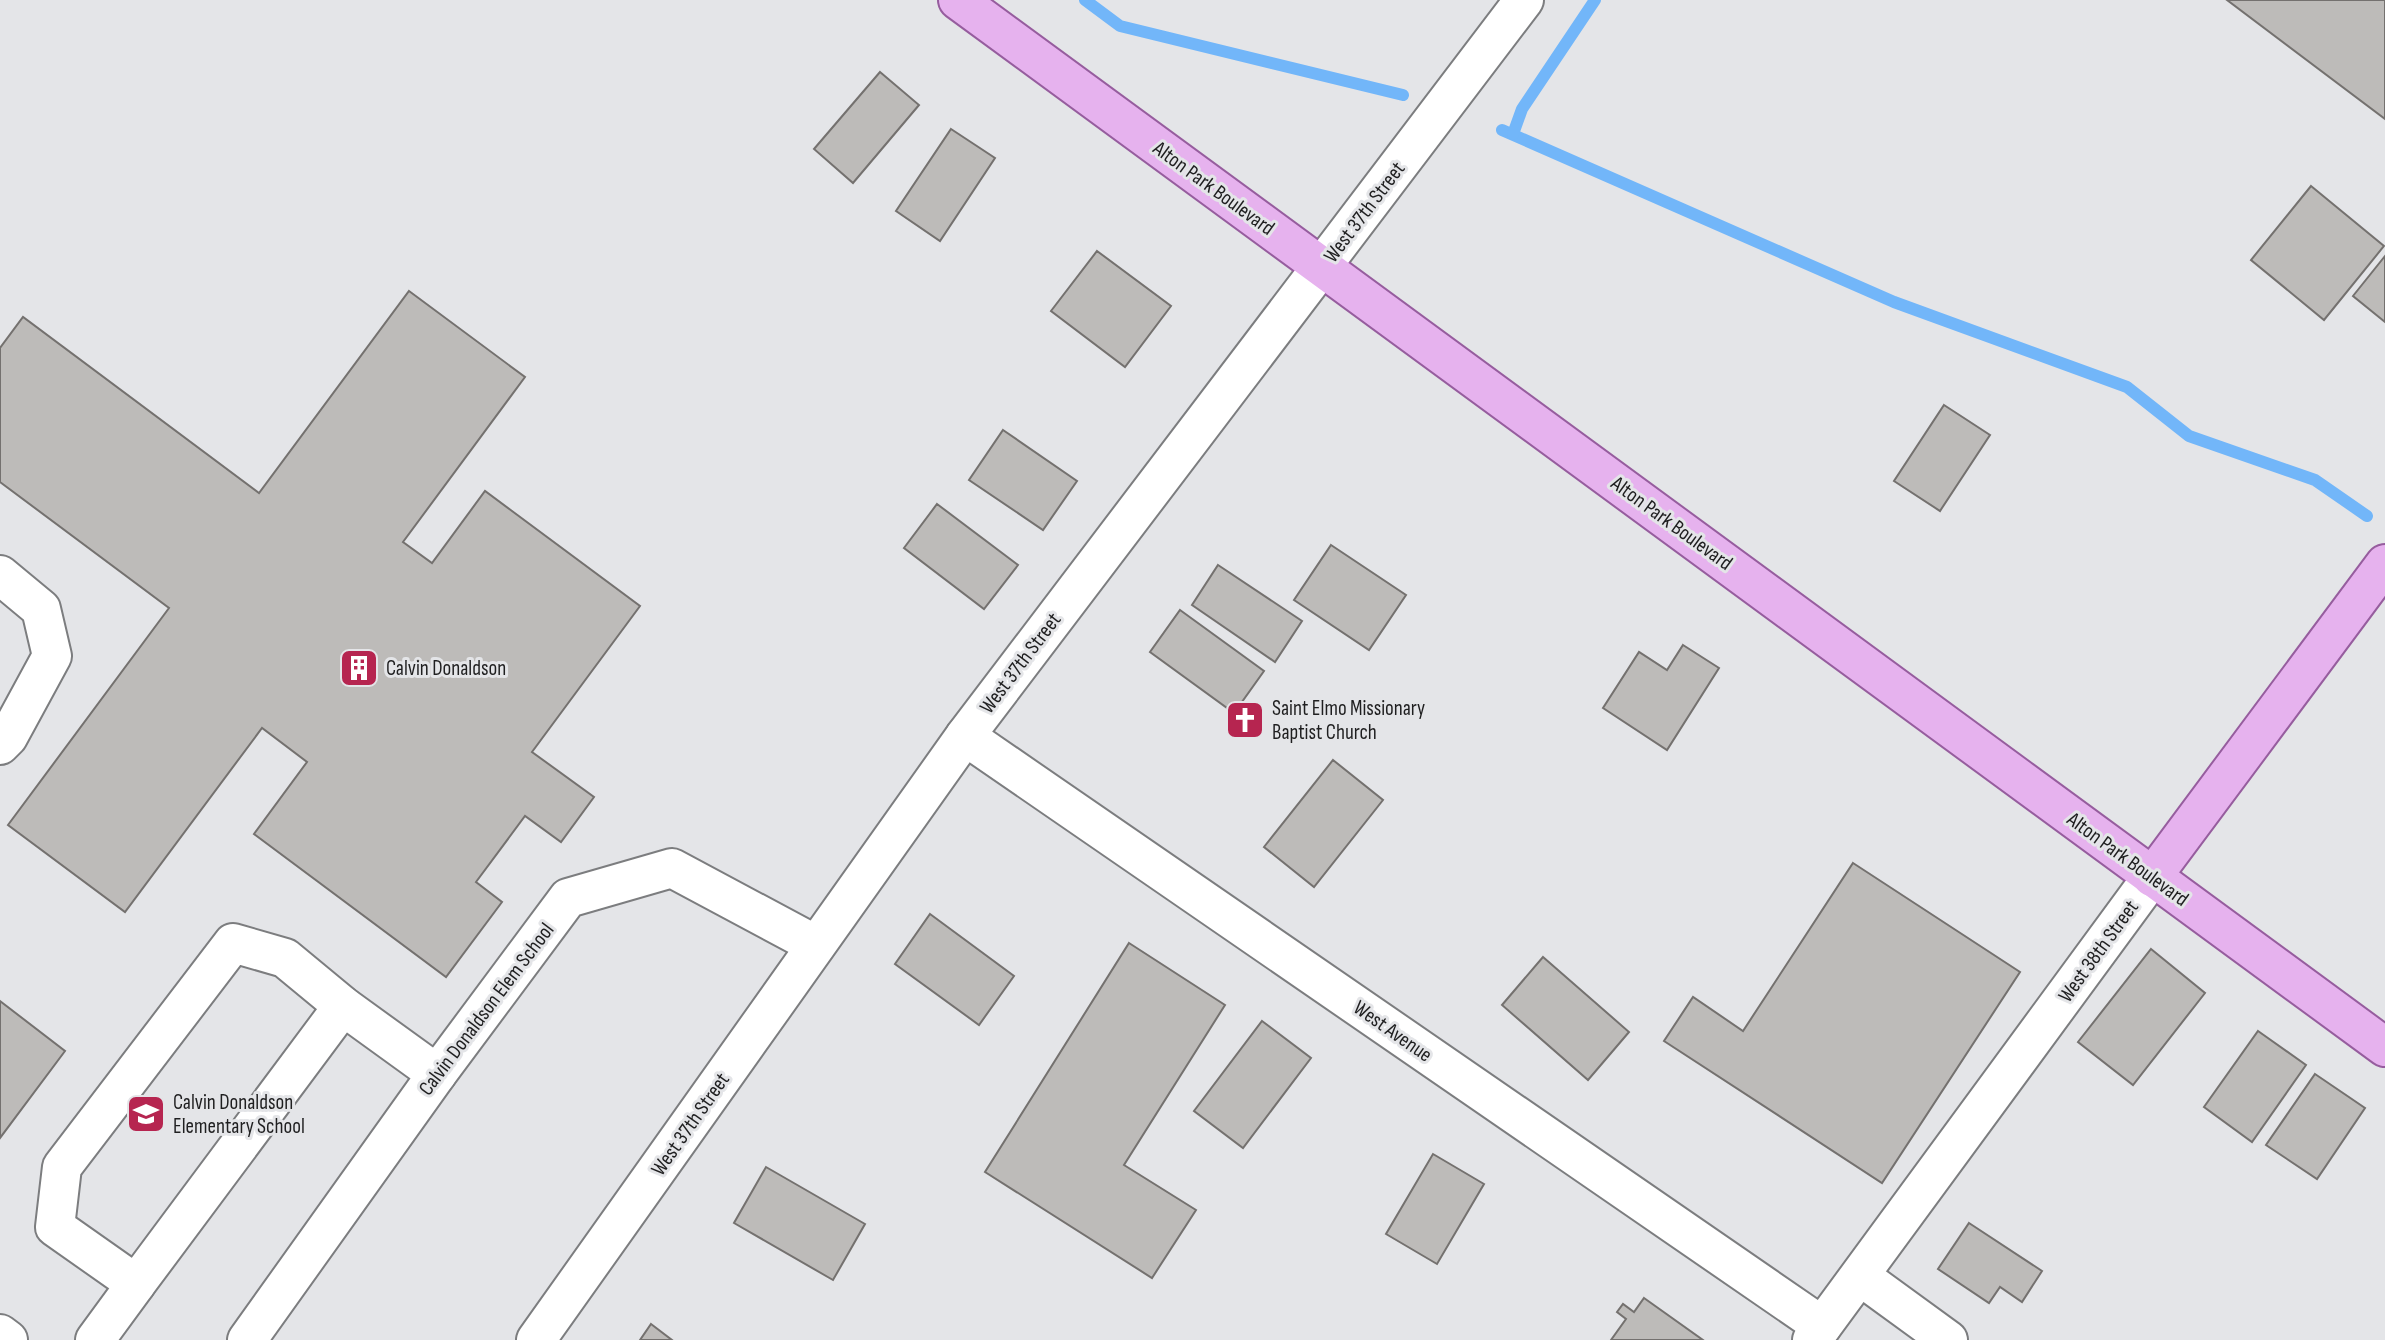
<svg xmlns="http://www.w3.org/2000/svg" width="2385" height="1340" font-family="'Sofia Sans Condensed',sans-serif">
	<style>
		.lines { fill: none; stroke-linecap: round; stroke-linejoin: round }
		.stream { stroke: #72b6f9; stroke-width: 12 }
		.building { fill: #bdbbb9; stroke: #74716f; stroke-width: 2 }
		.minor-casing { stroke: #7c7d7f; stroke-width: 42 }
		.major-casing { stroke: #965d9e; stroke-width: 42 }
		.minor { stroke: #fff; stroke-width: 38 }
		.major { stroke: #e6b2ee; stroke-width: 38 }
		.labels { text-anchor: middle; stroke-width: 6; stroke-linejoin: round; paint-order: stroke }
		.street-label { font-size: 21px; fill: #1f1f20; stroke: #e4e5e8 }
		.poi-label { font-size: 21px; fill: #1f1f20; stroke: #e4e5e8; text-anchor: start }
	</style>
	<rect width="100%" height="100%" fill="#e4e5e8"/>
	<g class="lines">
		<!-- stream -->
		<g class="stream">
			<polyline points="1085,0 1120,26 1403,95"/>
			<polyline points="1502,130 1894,302 2127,387 2189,436 2315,480 2367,516"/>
			<polyline points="1513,134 1522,109 1595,0"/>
		</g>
	</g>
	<!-- building -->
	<g class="building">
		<polygon points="2227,0 2385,0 2385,119"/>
		<polygon points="880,72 919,105 853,183 814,149"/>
		<polygon points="951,129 995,158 940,241 896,211"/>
		<polygon points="2311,186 2384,246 2324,320 2251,260"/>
		<polygon points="1097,251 1171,306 1125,367 1051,311"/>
		<polygon points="2385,256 2385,322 2353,296"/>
		<polygon points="409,291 525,377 403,542 432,563 485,491 640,606 532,752 594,797 561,842 525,816 476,882 502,902 446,977 254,834 307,762 262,728 125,912 8,825 169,608 0,482 0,348 23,317 259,493"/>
		<polygon points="1944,405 1990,435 1940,511 1894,481"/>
		<polygon points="1003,430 1077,481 1043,530 969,480"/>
		<polygon points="937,504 1018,565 984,609 904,548"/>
		<polygon points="1331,545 1406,595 1369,650 1294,600"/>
		<polygon points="1218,565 1302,621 1275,662 1192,605"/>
		<polygon points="1180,610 1264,671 1234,713 1150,652"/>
		<polygon points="1683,645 1719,668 1667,750 1603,708 1639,652 1667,670"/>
		<polygon points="1333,760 1383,800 1314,887 1264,847"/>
		<polygon points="1853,863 2020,972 1882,1183 1664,1041 1693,997 1743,1031"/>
		<polygon points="930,914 1014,976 979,1025 895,964"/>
		<polygon points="1129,943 1225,1005 1124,1165 1196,1210 1152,1278 985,1172"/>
		<polygon points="2151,949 2205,993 2133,1085 2078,1042"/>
		<polygon points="1543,957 1629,1032 1588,1080 1502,1005"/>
		<polygon points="0,1001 65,1051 0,1138"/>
		<polygon points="1262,1021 1311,1058 1243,1148 1194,1111"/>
		<polygon points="2258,1031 2306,1065 2252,1142 2204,1107"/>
		<polygon points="2315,1074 2365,1108 2317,1179 2266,1145"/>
		<polygon points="1433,1154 1484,1184 1437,1264 1386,1234"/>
		<polygon points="766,1167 865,1224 833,1280 734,1223"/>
		<polygon points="1969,1223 2042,1271 2022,1302 2000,1287 1989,1303 1938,1269"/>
		<polygon points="1644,1298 1703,1340 1611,1340 1626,1319 1617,1312 1623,1304 1634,1312"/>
		<polygon points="651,1324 672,1340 640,1340"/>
	</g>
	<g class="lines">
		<defs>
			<g id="minor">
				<polyline points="0,575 41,609 52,656 8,737 0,745"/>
				<polyline points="965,736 1822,1326"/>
				<polyline points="1860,1276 1948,1340"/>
				<polyline points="136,1284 343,1006"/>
				<polyline points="0,1334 8,1340"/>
				<polyline points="95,1340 136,1284 55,1227 62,1167 233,943 285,958 343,1006 437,1074"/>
				<polyline points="247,1340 437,1074 568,898 672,868 816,945"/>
				<polyline points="536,1340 965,736 1524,0"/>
				<polyline points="1812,1340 2152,877"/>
			</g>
			<g id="major">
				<polyline points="958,0 2385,1047"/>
				<polyline points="2152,877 2385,564"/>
			</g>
		</defs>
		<!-- minor casing -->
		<use href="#minor" class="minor-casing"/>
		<!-- major casing -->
		<use href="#major" class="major-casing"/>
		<!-- minor -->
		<use href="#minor" class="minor"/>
		<!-- major -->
		<use href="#major" class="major"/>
	</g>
	<!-- icons -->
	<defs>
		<symbol id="building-square" viewBox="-11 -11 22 22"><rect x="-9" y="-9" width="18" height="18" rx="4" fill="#b62550" stroke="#e4e5e8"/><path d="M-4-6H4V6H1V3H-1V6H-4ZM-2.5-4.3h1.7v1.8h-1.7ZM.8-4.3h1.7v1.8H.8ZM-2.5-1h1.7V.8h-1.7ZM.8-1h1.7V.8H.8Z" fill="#fff"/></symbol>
		<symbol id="church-square" viewBox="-11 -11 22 22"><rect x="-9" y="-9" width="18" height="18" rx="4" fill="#b62550" stroke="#e4e5e8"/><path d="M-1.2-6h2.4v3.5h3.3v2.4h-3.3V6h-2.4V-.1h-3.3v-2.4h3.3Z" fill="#fff"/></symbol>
		<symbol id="school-square" viewBox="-11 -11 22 22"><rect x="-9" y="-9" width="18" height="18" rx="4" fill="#b62550" stroke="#e4e5e8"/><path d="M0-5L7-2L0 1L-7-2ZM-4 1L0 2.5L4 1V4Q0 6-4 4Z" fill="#fff"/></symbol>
	</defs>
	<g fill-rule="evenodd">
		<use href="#building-square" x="337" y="646" width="44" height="44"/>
		<use href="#church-square" x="1223" y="698" width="44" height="44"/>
		<use href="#school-square" x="124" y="1092" width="44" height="44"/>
	</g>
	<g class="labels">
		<!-- street labels -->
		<g class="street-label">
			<text transform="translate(1214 188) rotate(36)" y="7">Alton Park Boulevard</text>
			<text transform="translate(1364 212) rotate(-53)" y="7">West 37th Street</text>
			<text transform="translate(1672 523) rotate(36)" y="7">Alton Park Boulevard</text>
			<text transform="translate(1020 663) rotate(-53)" y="7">West 37th Street</text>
			<text transform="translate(2128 859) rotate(36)" y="7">Alton Park Boulevard</text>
			<text transform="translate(2098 951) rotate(-54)" y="7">West 38th Street</text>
			<text transform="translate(486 1009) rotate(-53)" y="7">Calvin Donaldson Elem School</text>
			<text transform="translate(1393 1031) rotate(35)" y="7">West Avenue</text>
			<text transform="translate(690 1124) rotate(-55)" y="7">West 37th Street</text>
		</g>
		<!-- poi labels -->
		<g class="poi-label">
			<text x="386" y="675">Calvin Donaldson</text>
			<text x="1272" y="715">Saint Elmo Missionary<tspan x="1272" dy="24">Baptist Church</tspan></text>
			<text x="173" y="1109">Calvin Donaldson<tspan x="173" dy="24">Elementary School</tspan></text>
		</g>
	</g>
</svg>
